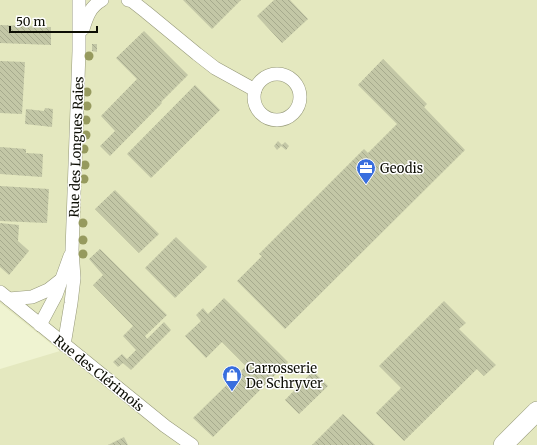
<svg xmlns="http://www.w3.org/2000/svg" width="537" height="445" font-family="Merriweather,serif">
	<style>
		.built { fill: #e4e8bf }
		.building { fill: url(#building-back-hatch) }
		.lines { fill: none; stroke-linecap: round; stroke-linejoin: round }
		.street-casing { stroke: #96997a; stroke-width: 14 }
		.secondary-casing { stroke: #96997a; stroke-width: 20 }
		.street { stroke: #fff; stroke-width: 13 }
		.secondary { stroke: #fff; stroke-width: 19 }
		.tree { fill: #969a5e }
		.labels { text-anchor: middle; stroke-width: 3; stroke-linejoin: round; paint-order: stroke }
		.street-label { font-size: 13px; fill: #0d0e04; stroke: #fff }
		.poi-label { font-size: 13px; fill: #0d0e04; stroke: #fff; text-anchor: start }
	</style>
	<defs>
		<pattern id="building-back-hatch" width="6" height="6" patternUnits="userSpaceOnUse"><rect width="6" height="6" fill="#c3c7a6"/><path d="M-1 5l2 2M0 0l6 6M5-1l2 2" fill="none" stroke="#a6aa8d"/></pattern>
	</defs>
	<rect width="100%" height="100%" fill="#eff3d1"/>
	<!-- built -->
	<polygon class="built" points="0,0 537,0 537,445 0,445 0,369 60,351 0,303"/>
	<!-- building -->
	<g class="building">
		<polygon points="183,0 241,0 212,29"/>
		<polygon points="274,0 290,0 308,19 282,43 257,16"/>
		<polygon points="0,25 51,27 51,45 0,43"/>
		<polygon points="144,31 188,75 161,102 162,103 110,156 100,146 115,131 101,116 137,79 116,58"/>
		<polygon points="92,44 97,44 97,52 92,51"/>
		<polygon points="383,59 427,104 424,107 465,150 285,329 237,281 262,256 259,254 364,149 368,153 397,124 358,85"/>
		<polygon points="0,61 25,62 22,114 0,113"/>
		<polygon points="195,85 220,110 151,178 127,154"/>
		<polygon points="45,108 53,109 52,127 25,124 26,109 44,111"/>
		<polygon points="278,141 282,145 285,142 289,146 286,150 281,146 277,150 274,146"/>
		<polygon points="0,147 26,149 26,153 43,154 42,177 0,174"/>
		<polygon points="0,186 49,189 47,223 0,221"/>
		<polygon points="115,190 159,234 139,253 95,209"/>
		<polygon points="0,223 19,225 18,241 29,251 9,275 0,267"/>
		<polygon points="176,237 207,267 175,298 145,268"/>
		<polygon points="100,249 167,315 145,336 147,339 164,322 171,330 131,370 123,363 118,367 113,362 122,354 127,359 136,350 123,336 133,326 93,285 103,275 89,259"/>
		<polygon points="224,298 288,362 213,437 193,418 246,366 222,342 206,358 185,336 201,321 196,315 203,308 208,314"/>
		<polygon points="444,301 466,323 459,329 496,365 484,376 477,369 404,441 376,413 401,388 379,366"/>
		<polygon points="313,371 328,386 299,414 285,400"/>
		<polygon points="343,414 375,445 312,445"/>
		<polygon points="124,437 128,445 108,445"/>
	</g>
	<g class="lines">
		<defs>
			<g id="street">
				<polyline points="128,0 132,1 146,12 197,54 215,68 255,90"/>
				<path d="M83 29C87 16 90 7 102 0"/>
				<circle cx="277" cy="97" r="23"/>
				<polyline points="0,292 165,426 192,445"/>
				<polyline points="9,299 32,297 48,290 62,279"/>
				<polyline points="40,325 56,295 70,256"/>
				<polyline points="64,345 71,303 74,278 72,250 79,51 79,0"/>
			</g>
			<polyline id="secondary" points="503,445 537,411"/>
		</defs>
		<!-- street casing -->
		<use href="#street" class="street-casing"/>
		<!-- secondary casing -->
		<use href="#secondary" class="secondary-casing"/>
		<!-- street -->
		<use href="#street" class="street"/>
		<!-- secondary -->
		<use href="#secondary" class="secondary"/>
	</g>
	<!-- trees -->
	<g class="tree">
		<circle cx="89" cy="56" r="4.5"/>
		<circle cx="87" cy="92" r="4.5"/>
		<circle cx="87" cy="106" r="4.5"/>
		<circle cx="86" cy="120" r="4.5"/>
		<circle cx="86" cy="135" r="4.5"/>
		<circle cx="84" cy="149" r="4.5"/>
		<circle cx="85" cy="165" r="4.5"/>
		<circle cx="84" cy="179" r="4.5"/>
		<circle cx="83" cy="223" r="4.5"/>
		<circle cx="83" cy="240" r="4.5"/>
		<circle cx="83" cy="254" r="4.5"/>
	</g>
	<!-- icons -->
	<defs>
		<symbol id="office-pin" viewBox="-11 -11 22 30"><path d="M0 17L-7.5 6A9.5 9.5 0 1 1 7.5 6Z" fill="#386ede" stroke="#fff"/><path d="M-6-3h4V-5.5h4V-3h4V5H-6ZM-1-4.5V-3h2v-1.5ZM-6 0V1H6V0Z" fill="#fff"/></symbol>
		<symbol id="shop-pin" viewBox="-11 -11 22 30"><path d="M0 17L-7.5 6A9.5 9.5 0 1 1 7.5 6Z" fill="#386ede" stroke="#fff"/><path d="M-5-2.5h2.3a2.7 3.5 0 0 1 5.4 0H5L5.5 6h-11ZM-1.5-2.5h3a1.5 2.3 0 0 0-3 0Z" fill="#fff"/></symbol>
	</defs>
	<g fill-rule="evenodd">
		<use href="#office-pin" x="355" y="157" width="22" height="30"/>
		<use href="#shop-pin" x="221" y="364" width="22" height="30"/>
	</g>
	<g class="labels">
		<!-- street labels -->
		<g class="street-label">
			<text transform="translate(76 147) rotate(-88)" y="5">Rue des Longues Raies</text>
			<text transform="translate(99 373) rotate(39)" y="5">Rue des Clérimois</text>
		</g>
		<!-- poi labels -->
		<g class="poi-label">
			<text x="380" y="173">Geodis</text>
			<text x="246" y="373">Carrosserie<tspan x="246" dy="15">De Schryver</tspan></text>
		</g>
	</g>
	<!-- scale -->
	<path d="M10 26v6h87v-6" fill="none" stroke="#0d0e04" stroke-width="2"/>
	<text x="16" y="26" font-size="12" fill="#0d0e04" stroke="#ffffff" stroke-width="3" paint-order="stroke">50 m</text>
</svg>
